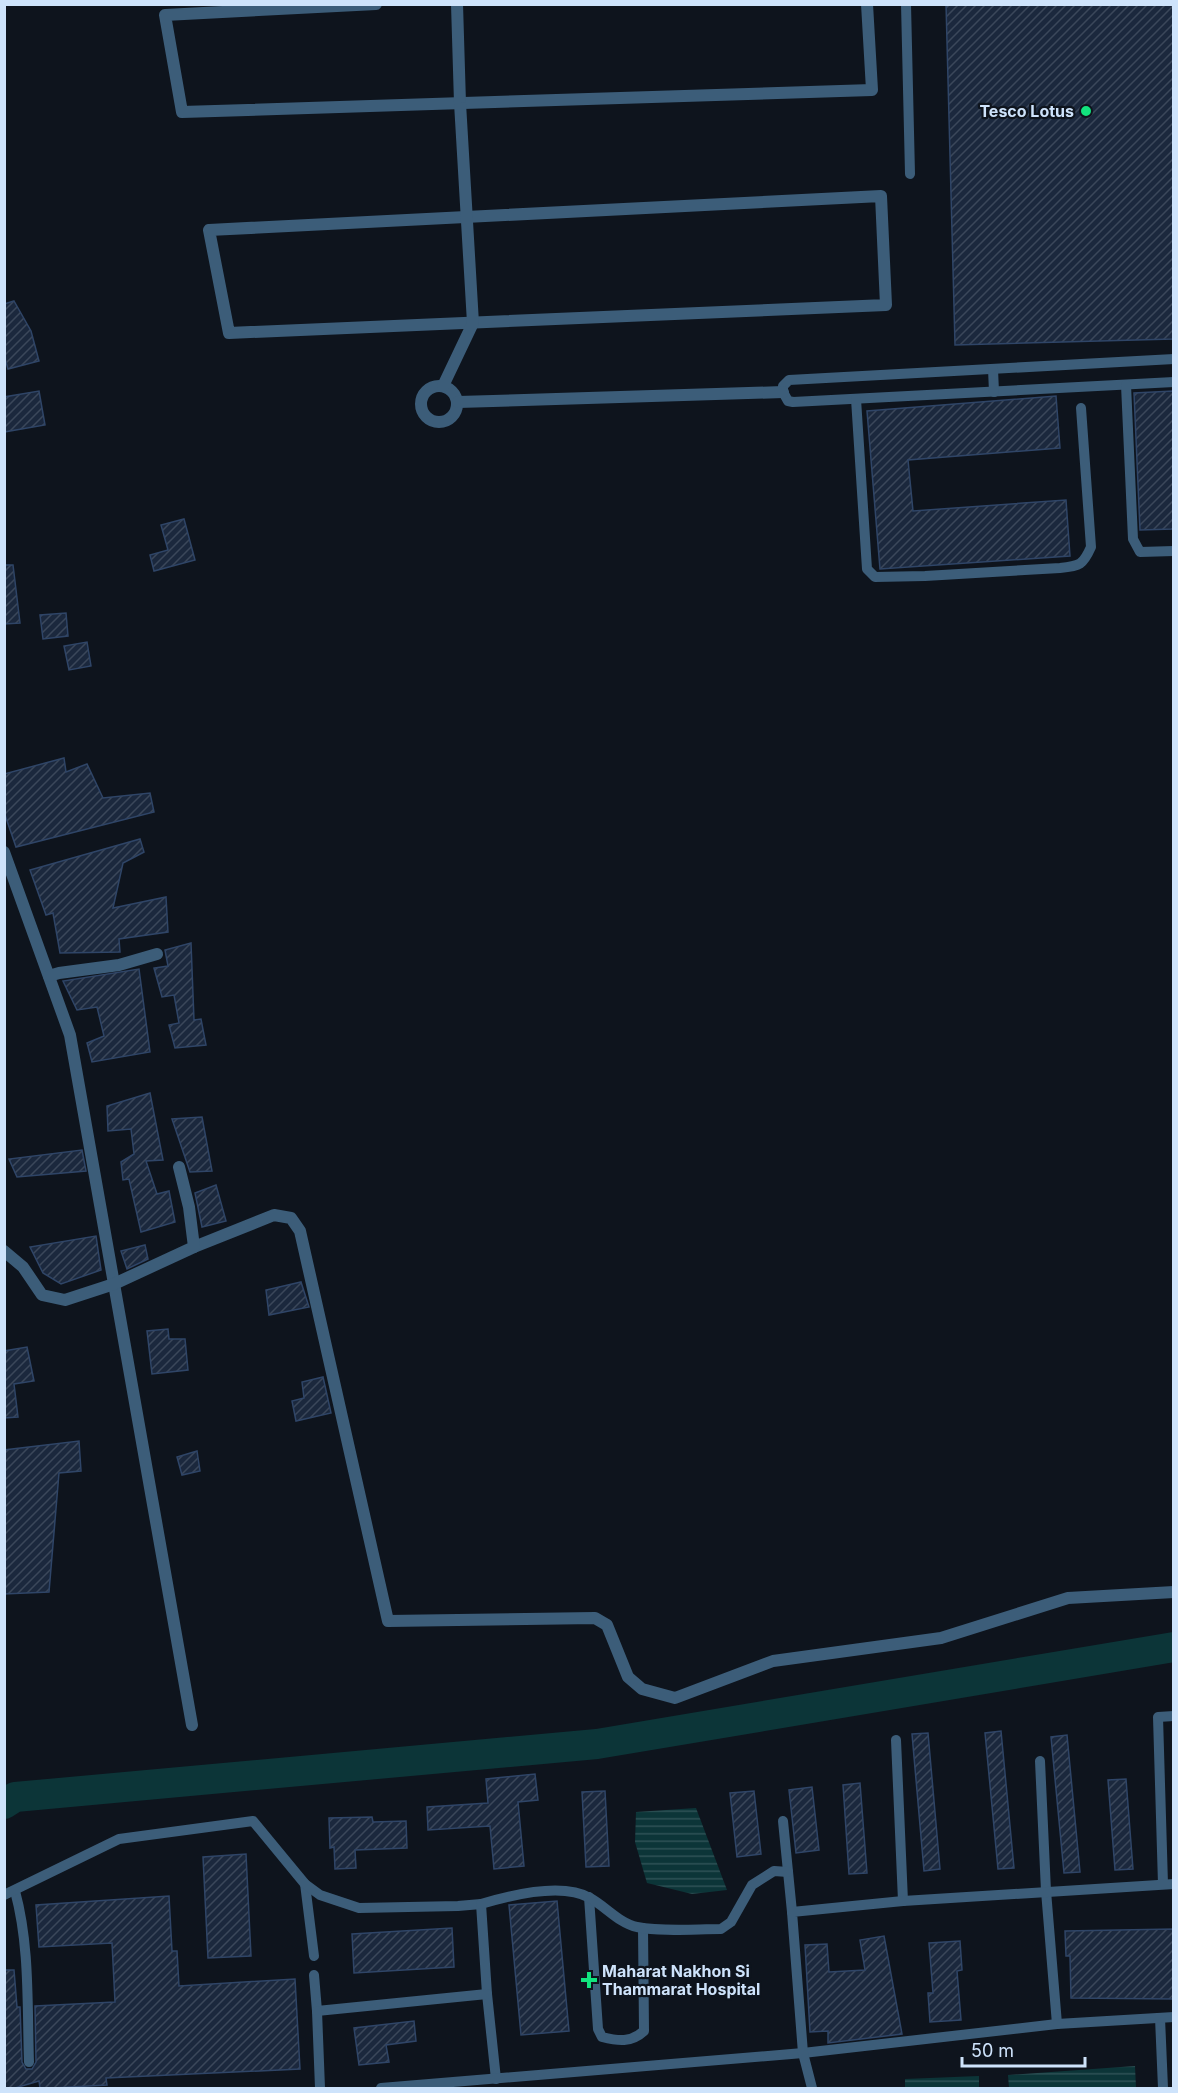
<svg xmlns="http://www.w3.org/2000/svg" width="1178" height="2093" font-family="Inter,sans-serif">
	<style>
		.water { fill: url(#water-rules) }
		.lines { fill: none; stroke-linecap: round; stroke-linejoin: round }
		.river { stroke: #0c3538; stroke-width: 30 }
		.building { fill: url(#building-hatch); stroke: #2f4567; stroke-width: 1.5 }
		.service { stroke: #3c5d79; stroke-width: 10 }
		.minor { stroke: #3c5d79; stroke-width: 12 }
		.poi-dot { fill: #12e37e; stroke: #0e141d; stroke-width: 2 }
		.labels { text-anchor: middle; stroke-width: 4.5; stroke-linejoin: round; paint-order: stroke }
		.poi-label { font-size: 16px; font-weight: bold; fill: #cee3fb; stroke: #0e141d; text-anchor: end }
	</style>
	<defs>
		<pattern id="water-rules" width="6" height="5" patternUnits="userSpaceOnUse" patternTransform="scale(1.5)"><rect width="6" height="5" fill="#0c3538"/><path d="M0 2.5h6" fill="none" stroke="#2e5256"/></pattern>
		<pattern id="building-hatch" width="6" height="6" patternUnits="userSpaceOnUse" patternTransform="scale(1.5)"><rect width="6" height="6" fill="#1b283d"/><path d="M-1 1l2-2M0 6l6-6M5 7l2-2" fill="none" stroke="#3b475a"/></pattern>
	</defs>
	<rect width="100%" height="100%" fill="#0e141d"/>
	<!-- water -->
	<g class="water">
		<polygon points="696,1808 727,1890 692,1894 647,1883 635,1842 636,1812"/>
		<polygon points="1135,2066 1136,2088 1009,2088 1008,2075"/>
		<polygon points="979,2076 979,2088 905,2088 905,2079"/>
	</g>
	<g class="lines">
		<!-- river -->
		<polyline class="river" points="4,1804 15,1797 597,1744 1174,1647"/>
	</g>
	<!-- building -->
	<g class="building">
		<polygon points="946,4 1173,4 1173,339 955,345"/>
		<polygon points="14,301 31,331 39,361 8,369 4,355 4,304"/>
		<polygon points="39,391 45,425 4,432 4,397"/>
		<polygon points="1173,391 1173,529 1140,530 1134,393"/>
		<polygon points="1056,396 1060,448 908,460 913,511 1066,500 1070,556 880,569 867,411"/>
		<polygon points="184,519 195,560 154,571 150,555 168,550 161,525"/>
		<polygon points="4,565 13,565 20,623 4,624"/>
		<polygon points="66,613 68,636 43,639 40,615"/>
		<polygon points="87,642 91,666 69,670 64,646"/>
		<polygon points="64,758 66,772 87,764 103,798 150,793 154,812 16,847 4,812 4,774"/>
		<polygon points="140,839 144,852 123,863 113,908 166,897 168,932 119,939 120,952 60,953 53,913 46,915 30,870"/>
		<polygon points="191,943 194,1020 201,1019 206,1045 175,1048 169,1025 179,1023 174,995 162,997 154,968 168,966 165,950"/>
		<polygon points="139,969 150,1052 92,1062 87,1043 104,1036 97,1007 77,1010 63,981"/>
		<polygon points="150,1093 163,1160 146,1161 157,1194 169,1191 175,1222 141,1232 129,1179 123,1180 121,1162 134,1154 131,1129 108,1131 107,1106"/>
		<polygon points="202,1117 212,1171 190,1172 172,1119"/>
		<polygon points="82,1150 86,1171 17,1177 9,1159"/>
		<polygon points="216,1185 226,1221 202,1227 195,1193"/>
		<polygon points="96,1236 101,1270 61,1284 43,1273 30,1247"/>
		<polygon points="145,1245 148,1259 127,1269 121,1251"/>
		<polygon points="301,1282 309,1307 269,1315 266,1290"/>
		<polygon points="168,1329 169,1339 185,1339 188,1370 152,1374 147,1331"/>
		<polygon points="27,1347 34,1381 14,1384 18,1417 4,1418 4,1351"/>
		<polygon points="323,1377 331,1413 296,1421 292,1401 304,1398 302,1382"/>
		<polygon points="79,1441 81,1471 59,1473 49,1592 4,1594 4,1450"/>
		<polygon points="197,1451 200,1471 182,1475 177,1457"/>
		<polygon points="1001,1731 1014,1868 998,1869 985,1733"/>
		<polygon points="928,1733 940,1869 924,1871 912,1734"/>
		<polygon points="1067,1735 1080,1872 1064,1873 1051,1737"/>
		<polygon points="535,1774 538,1800 518,1802 524,1866 494,1869 490,1826 428,1830 427,1807 488,1803 486,1779"/>
		<polygon points="1126,1779 1133,1869 1115,1870 1108,1780"/>
		<polygon points="860,1783 867,1873 849,1874 843,1785"/>
		<polygon points="812,1787 819,1850 796,1853 789,1790"/>
		<polygon points="605,1791 609,1866 586,1867 582,1792"/>
		<polygon points="754,1791 761,1854 737,1857 730,1793"/>
		<polygon points="372,1817 373,1822 406,1821 407,1848 355,1850 356,1868 335,1869 334,1847 330,1848 329,1818"/>
		<polygon points="246,1854 251,1956 208,1958 203,1857"/>
		<polygon points="169,1896 172,1951 177,1951 179,1986 295,1979 300,2069 106,2078 107,2085 52,2088 40,2088 39,2081 15,2088 4,2088 4,1970 14,1970 17,2007 20,2007 22,2062 26,2069 32,2069 36,2062 35,2006 115,2002 112,1943 39,1947 36,1905"/>
		<polygon points="557,1901 569,2031 521,2035 509,1905"/>
		<polygon points="452,1928 454,1967 354,1973 352,1934"/>
		<polygon points="1173,1929 1173,1999 1071,1998 1070,1956 1066,1956 1065,1931"/>
		<polygon points="884,1936 902,2034 828,2043 828,2031 810,2032 805,1945 827,1944 829,1972 865,1970 860,1940"/>
		<polygon points="960,1941 962,1970 957,1971 961,2020 930,2022 928,1993 933,1993 929,1943"/>
		<polygon points="414,2021 416,2041 386,2045 389,2062 359,2065 354,2028"/>
	</g>
	<g class="lines">
		<!-- service -->
		<g class="service">
			<polyline points="906,4 910,174"/>
			<polyline points="1174,359 789,380 783,386 783,392 788,401 793,402 1174,382"/>
			<polyline points="993,369 994,392"/>
			<polyline points="1126,385 1133,539 1140,552 1174,551"/>
			<path d="M856 399 867 569 875 577 925 576 1060 568C1080 566 1083 565 1091 547L1081 408"/>
			<polyline points="896,1740 903,1901"/>
			<polyline points="1040,1761 1046,1891 1057,2024"/>
			<polyline points="783,1821 792,1912"/>
			<polyline points="305,1884 314,1956"/>
			<polyline points="1163,1884 1158,1717 1174,1716"/>
			<path d="M15 1891C30 1946 27 2005 29 2062"/>
			<polyline points="4,1895 119,1839 253,1821 305,1884 320,1895 359,1908 458,1906 481,1904 487,1994 496,2079"/>
			<path d="M589 1897 598 2029 602 2037C618 2041 631 2043 644 2031L643 1928"/>
			<path d="M481 1904C511 1895 562 1882 590 1898 605 1906 620 1924 637 1927 662 1932 695 1929 721 1929L731 1922 752 1885 774 1871 788 1872"/>
			<polyline points="314,1975 317,2011 487,1994"/>
			<polyline points="317,2011 320,2088"/>
			<polyline points="1160,2018 1163,2088"/>
			<polyline points="381,2088 803,2053 1057,2024 1174,2017"/>
			<polyline points="812,2088 803,2053 792,1912 903,1901 1174,1884"/>
		</g>
		<!-- minor -->
		<g class="minor">
			<polyline points="376,4 165,15 182,112 872,90 867,4"/>
			<polygon points="881,196 886,305 229,333 209,230"/>
			<circle cx="439" cy="404" r="18"/>
			<polyline points="443,386 473,323 460,103 457,4"/>
			<polyline points="458,402 783,392"/>
			<polyline points="4,852 70,1035 192,1725"/>
			<polyline points="49,976 59,973 119,965 157,954"/>
			<polyline points="194,1247 274,1215 291,1218 300,1231 388,1621 595,1618 607,1625 628,1677 642,1689 675,1698 773,1661 941,1638 1068,1598 1174,1592"/>
			<polyline points="4,1251 23,1267 42,1295 65,1300 114,1284 194,1247 189,1207 179,1167"/>
		</g>
	</g>
	<!-- markers -->
	<g class="poi-dot">
		<circle cx="1086" cy="111" r="6"/>
		<path d="M586 1971h6v6h6v6h-6v6h-6v-6h-6v-6h6z"/>
	</g>
	<g class="labels">
		<!-- poi labels -->
		<g class="poi-label">
			<text x="1074" y="117">Tesco Lotus</text>
			<text x="602" y="1977" text-anchor="start">Maharat Nakhon Si<tspan x="602" dy="18">Thammarat Hospital</tspan></text>
		</g>
	</g>
	<!-- border -->
	<rect width="1178" height="2093" fill="none" stroke="#cee3fb" stroke-width="12"/>
	<!-- scale -->
	<path d="M962 2057v9h123v-9" fill="none" stroke="#cee3fb" stroke-width="3"/>
	<text x="971" y="2057" font-size="18" fill="#cee3fb" stroke="#0e141d" stroke-width="4.5" paint-order="stroke">50 m</text>
</svg>
